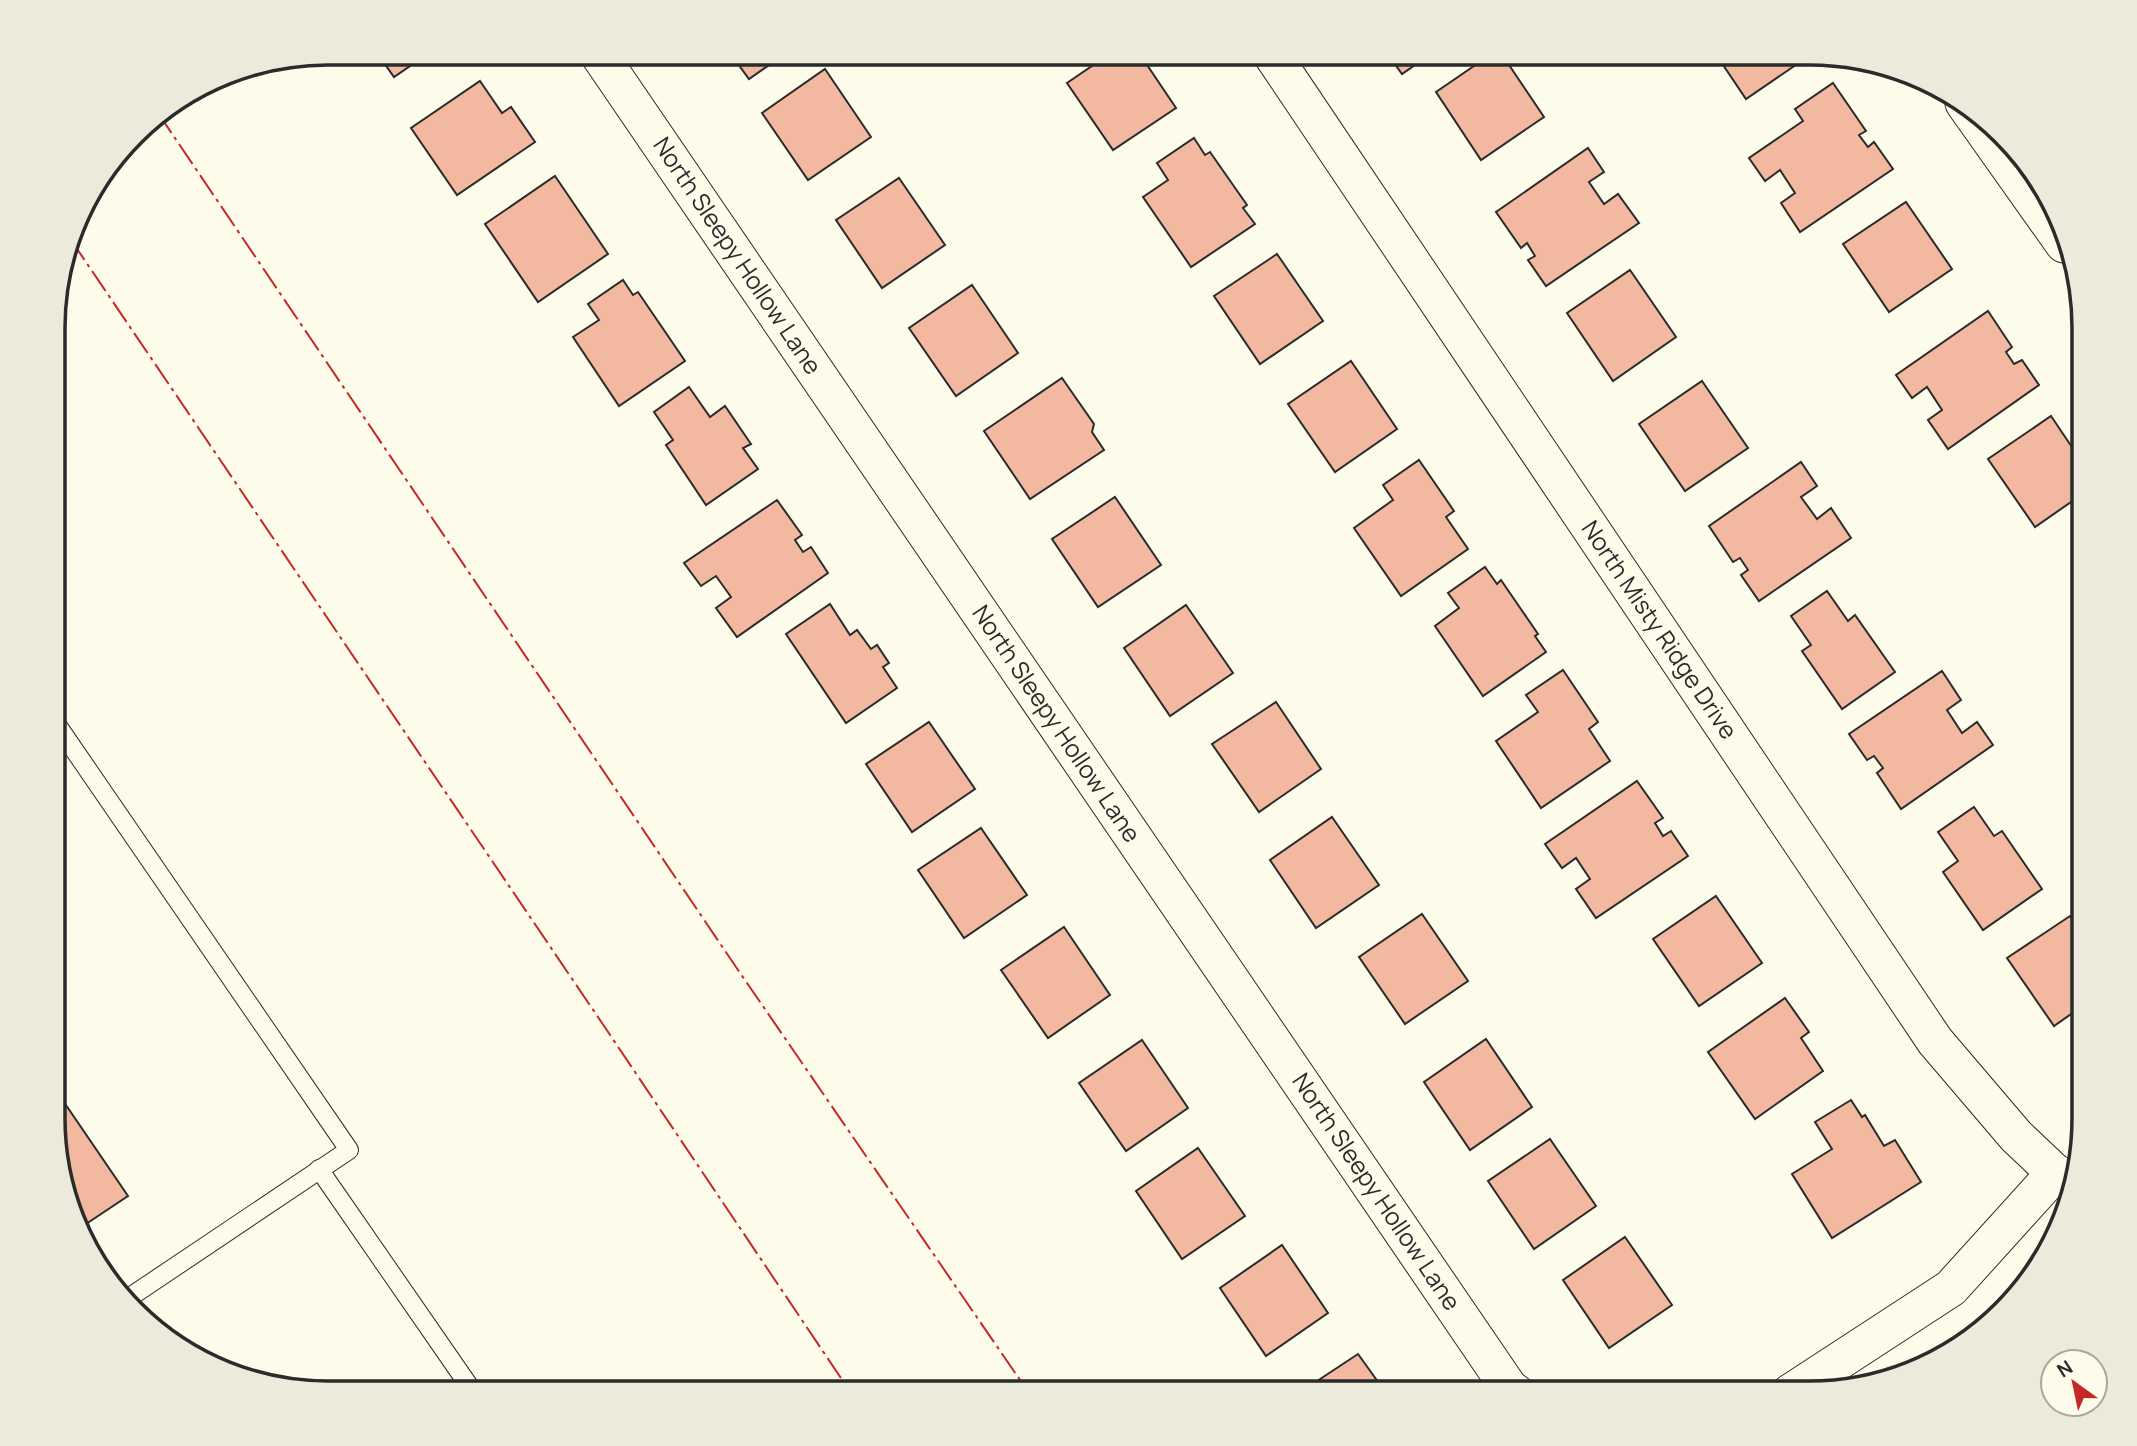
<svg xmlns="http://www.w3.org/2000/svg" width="2137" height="1446" font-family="Manrope,sans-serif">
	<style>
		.building { fill: #f2b8a0; stroke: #2b2b2b; stroke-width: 2 }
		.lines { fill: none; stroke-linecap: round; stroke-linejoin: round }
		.lane-casing { stroke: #2b2b2b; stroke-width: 20 }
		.street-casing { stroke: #2b2b2b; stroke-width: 39 }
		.lane { stroke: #fdfbea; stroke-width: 18 }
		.street { stroke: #fdfbea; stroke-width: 37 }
		.power { stroke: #c62828; stroke-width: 2; stroke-dasharray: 24 5 3.5 5; stroke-linecap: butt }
		.labels { text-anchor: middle; stroke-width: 5; stroke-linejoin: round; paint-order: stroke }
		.street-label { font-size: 24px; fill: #2b2b2b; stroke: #fdfbea }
		.rim { fill: none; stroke: #2b2b2b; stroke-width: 3.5 }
	</style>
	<rect width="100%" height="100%" fill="#fdfbea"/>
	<!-- building -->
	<g class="building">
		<polygon points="377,53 429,53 394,77"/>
		<polygon points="730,53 784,53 785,54 749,79"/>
		<polygon points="1111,53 1139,53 1176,108 1113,150 1067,83"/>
		<polygon points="1387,53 1432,53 1402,74"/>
		<polygon points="1493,53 1501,53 1544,117 1481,160 1436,92"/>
		<polygon points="1715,53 1807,53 1809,56 1746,99"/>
		<polygon points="825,69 871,137 808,180 762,113"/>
		<polygon points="480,81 502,113 511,107 535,142 457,195 411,128"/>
		<polygon points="1833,83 1866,131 1859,135 1868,147 1874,142 1893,169 1800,232 1781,203 1795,193 1780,170 1765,181 1749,158 1803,121 1795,109"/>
		<polygon points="1194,138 1205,155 1210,152 1247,205 1243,208 1255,224 1191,267 1143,197 1168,180 1157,163"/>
		<polygon points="1588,148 1604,172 1589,182 1604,204 1618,194 1639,223 1546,286 1528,260 1535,256 1527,243 1521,248 1496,212"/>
		<polygon points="555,176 608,254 538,302 485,224"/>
		<polygon points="899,178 945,245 882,288 836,220"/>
		<polygon points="1906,202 1952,269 1889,312 1843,244"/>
		<polygon points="1277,254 1323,321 1260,364 1214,296"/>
		<polygon points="1630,270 1676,337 1613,381 1567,313"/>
		<polygon points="623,280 633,295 638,292 685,361 619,406 573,337 599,320 588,304"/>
		<polygon points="972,285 1018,353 956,396 909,328"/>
		<polygon points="1988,311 2012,347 2006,352 2014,364 2022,360 2039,385 1948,449 1928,420 1942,410 1927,387 1912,398 1896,375"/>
		<polygon points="1351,361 1397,429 1335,472 1288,404"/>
		<polygon points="1062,378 1094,424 1092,432 1104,450 1030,499 984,431"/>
		<polygon points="1702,381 1748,448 1685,491 1639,424"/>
		<polygon points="689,387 710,417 725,406 751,444 743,448 758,469 706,505 666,445 673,440 654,412"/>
		<polygon points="2051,416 2084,465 2084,493 2035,527 1988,459"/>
		<polygon points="1419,460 1454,511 1446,517 1468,549 1401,596 1354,528 1393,500 1383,485"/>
		<polygon points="1801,462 1817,486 1801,497 1817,519 1831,508 1851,538 1759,601 1741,575 1748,570 1740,558 1733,562 1709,526"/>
		<polygon points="1115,497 1161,565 1098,607 1052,539"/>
		<polygon points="777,500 802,535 795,540 803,552 811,547 828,573 737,637 716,608 731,597 716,576 701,586 684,563"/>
		<polygon points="1485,567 1497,584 1501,580 1538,634 1535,636 1546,652 1483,696 1435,626 1459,608 1448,593"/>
		<polygon points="1827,591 1848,621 1855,615 1895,672 1842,709 1802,651 1811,645 1791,616"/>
		<polygon points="830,604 850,635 857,630 871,649 877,645 889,663 883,667 897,688 846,723 786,634"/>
		<polygon points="1186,605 1233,673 1170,716 1124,648"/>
		<polygon points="1563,670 1598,722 1589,729 1610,761 1541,808 1496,741 1538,712 1526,695"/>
		<polygon points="1942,671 1961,700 1947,710 1962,733 1977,722 1993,745 1901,809 1877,773 1883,768 1874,756 1867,760 1849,734"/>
		<polygon points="1276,702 1321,769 1259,812 1212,744"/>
		<polygon points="929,722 975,789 912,832 866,764"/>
		<polygon points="1637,781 1663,818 1655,823 1663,836 1671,831 1688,856 1596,918 1576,889 1590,879 1576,858 1562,868 1545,844"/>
		<polygon points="1974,807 1994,836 2002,831 2042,889 1983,930 1943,872 1958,861 1938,832"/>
		<polygon points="1332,817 1379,885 1316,928 1270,860"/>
		<polygon points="981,828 1027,895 964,938 918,870"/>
		<polygon points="1716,896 1762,963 1699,1006 1653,939"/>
		<polygon points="1422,914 1468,981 1405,1024 1359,957"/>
		<polygon points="2070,916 2084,936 2084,1005 2054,1026 2007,958"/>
		<polygon points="1064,927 1110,995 1048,1038 1001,970"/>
		<polygon points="1785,998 1809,1032 1801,1038 1823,1071 1755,1119 1708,1052"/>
		<polygon points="1486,1039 1532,1107 1470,1150 1424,1082"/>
		<polygon points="1142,1040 1188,1108 1126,1151 1079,1083"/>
		<polygon points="55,1089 128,1196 80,1228 55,1154"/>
		<polygon points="1851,1100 1862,1117 1865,1115 1884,1146 1895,1140 1921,1182 1832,1238 1792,1174 1832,1149 1815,1122"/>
		<polygon points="1550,1139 1596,1206 1534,1249 1488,1181"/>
		<polygon points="1198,1148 1245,1216 1182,1259 1136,1191"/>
		<polygon points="1625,1237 1672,1305 1609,1348 1563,1280"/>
		<polygon points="1282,1245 1328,1313 1266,1356 1220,1288"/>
		<polygon points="1358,1354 1386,1393 1299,1393"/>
	</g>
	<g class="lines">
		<defs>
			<g id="lane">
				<polyline points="55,722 349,1150 127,1299"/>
				<polyline points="319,1169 474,1393"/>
			</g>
			<g id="street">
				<polyline points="598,53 1509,1388 1516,1393"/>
				<polyline points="1271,53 1935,1041 2016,1136 2055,1173 2075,1181"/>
				<polyline points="1964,103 2064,244"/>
				<polyline points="1790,1393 1951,1288 2055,1173"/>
			</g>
		</defs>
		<!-- lane casing -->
		<use href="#lane" class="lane-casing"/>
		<!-- street casing -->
		<use href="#street" class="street-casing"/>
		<!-- lane -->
		<use href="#lane" class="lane"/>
		<!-- street -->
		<use href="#street" class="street"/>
		<!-- power -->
		<g class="power">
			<polyline points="158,113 736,967 1029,1393"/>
			<polyline points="71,240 602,1023 851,1393"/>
		</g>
	</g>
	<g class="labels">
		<!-- street labels -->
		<g class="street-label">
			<text transform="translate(737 256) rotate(56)" y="8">North Sleepy Hollow Lane</text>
			<text transform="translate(1659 630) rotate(56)" y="8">North Misty Ridge Drive</text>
			<text transform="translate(1056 724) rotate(56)" y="8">North Sleepy Hollow Lane</text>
			<text transform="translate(1376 1192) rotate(56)" y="8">North Sleepy Hollow Lane</text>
		</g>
	</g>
	<!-- crop -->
	<path d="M0 0H2137V1446H0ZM328 65H1809A263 263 0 0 1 2072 328V1118A263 263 0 0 1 1809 1381H328A263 263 0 0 1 65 1118V328A263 263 0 0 1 328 65Z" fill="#eceadb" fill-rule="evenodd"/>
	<path class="rim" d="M328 65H1809A263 263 0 0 1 2072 328V1118A263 263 0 0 1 1809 1381H328A263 263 0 0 1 65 1118V328A263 263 0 0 1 328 65Z"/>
	<!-- north arrow -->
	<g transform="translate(2074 1383) rotate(327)"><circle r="33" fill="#fdfbea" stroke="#a9a89e" stroke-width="2"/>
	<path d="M0-5L12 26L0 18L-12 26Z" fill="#c62828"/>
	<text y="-10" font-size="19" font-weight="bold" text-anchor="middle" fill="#2b2b2b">N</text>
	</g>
</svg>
